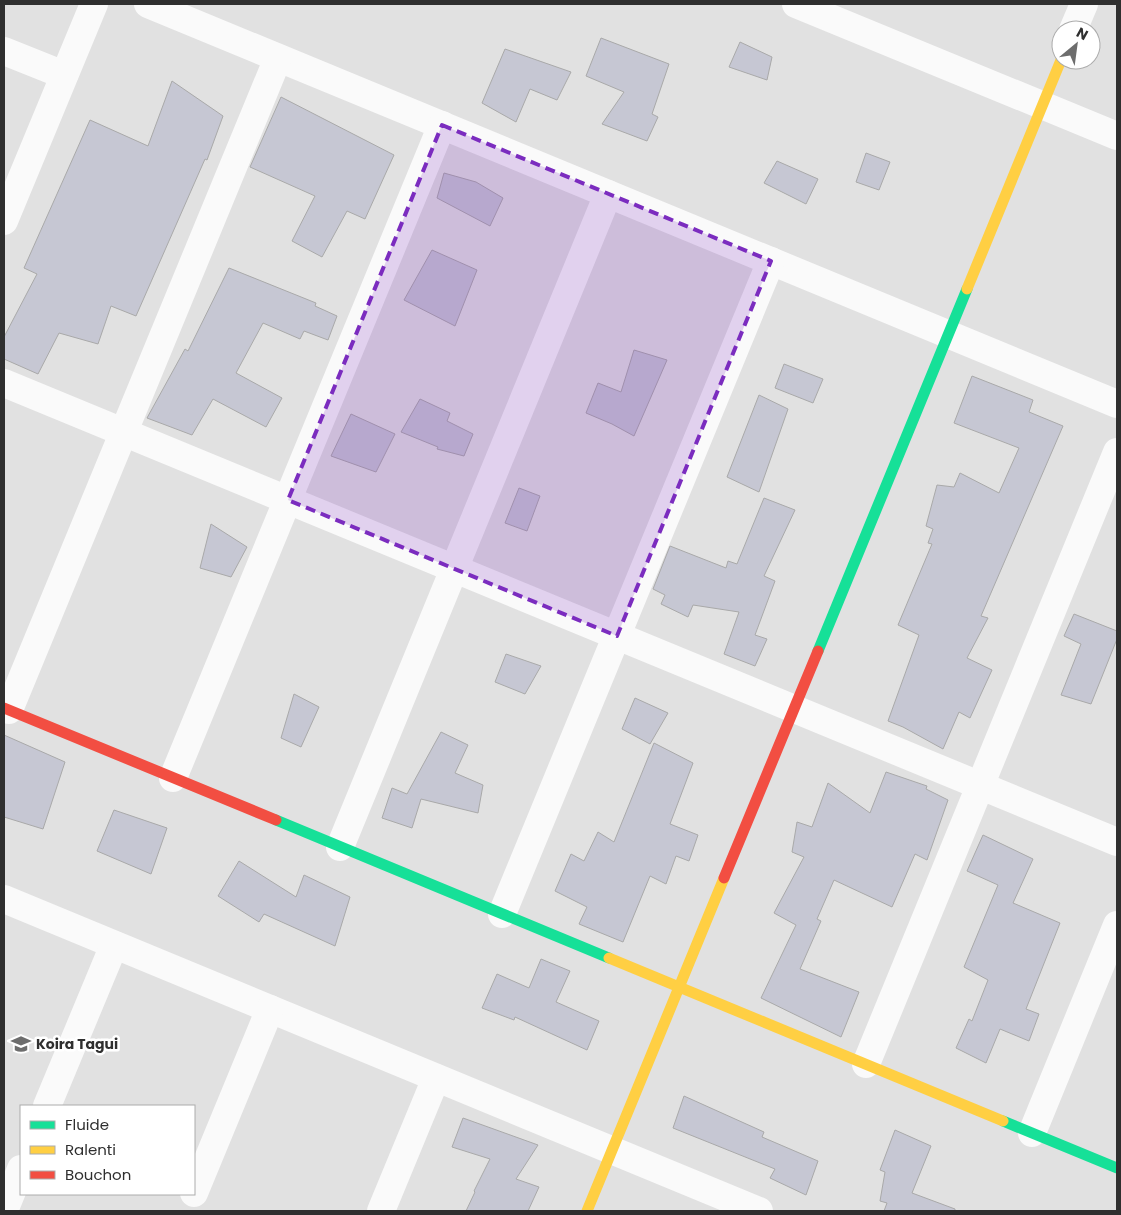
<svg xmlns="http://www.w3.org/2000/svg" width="1121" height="1215" font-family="Poppins,sans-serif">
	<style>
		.building { fill: #c6c7d3; stroke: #a9a9a9 }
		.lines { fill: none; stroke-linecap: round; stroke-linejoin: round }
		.street { stroke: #fafafa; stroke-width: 28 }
		.fast { stroke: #16e098; stroke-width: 11 }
		.slow { stroke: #ffcf43; stroke-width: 11 }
		.jam { stroke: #f24e42; stroke-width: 11 }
		.marked { fill: #7b2cbf; fill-opacity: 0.2; stroke: #7b2cbf; stroke-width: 4; stroke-dasharray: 10 6; stroke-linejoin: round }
		.labels { text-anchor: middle; stroke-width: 5; stroke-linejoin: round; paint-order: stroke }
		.poi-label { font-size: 14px; font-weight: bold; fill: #2f2f2f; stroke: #fff; text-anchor: start }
	</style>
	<rect width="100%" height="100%" fill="#e1e1e1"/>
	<!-- building -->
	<g class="building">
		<polygon points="601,38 669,64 652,114 658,117 647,141 602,124 624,92 586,76"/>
		<polygon points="740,42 772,57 767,80 729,67"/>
		<polygon points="505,49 571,72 557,100 530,89 516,122 482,103"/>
		<polygon points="172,81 223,116 207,160 205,159 136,316 111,306 98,344 59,333 38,374 4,359 4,337 37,274 24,268 90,120 148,146"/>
		<polygon points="281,97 394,155 365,219 347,211 322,257 292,241 315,196 250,167"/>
		<polygon points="866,153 890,162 879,190 856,182"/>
		<polygon points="777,161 818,179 806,204 764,183"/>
		<polygon points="444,173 476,182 503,198 490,226 437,198"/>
		<polygon points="432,250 477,270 455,326 404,300"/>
		<polygon points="229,268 316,303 315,306 337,316 328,340 304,331 300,339 263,323 236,373 282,398 266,427 213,399 192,435 147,418 185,349 188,351"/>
		<polygon points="634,350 667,360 634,436 612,424 586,413 598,383 621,392"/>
		<polygon points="784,364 823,379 813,403 775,388"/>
		<polygon points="972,376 1033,400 1029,412 1063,426 981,616 988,618 967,658 992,670 970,718 959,712 943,749 903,727 888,721 919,635 898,625 932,544 928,543 933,529 926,526 937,485 954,487 960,473 999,493 1019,448 954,423"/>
		<polygon points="759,395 788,409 759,492 727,477"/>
		<polygon points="420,399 450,413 447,421 473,434 464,456 437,449 438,447 401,432"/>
		<polygon points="351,414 395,434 376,472 331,456"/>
		<polygon points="519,488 540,496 527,531 505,523"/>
		<polygon points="764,498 795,510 764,576 775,581 755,635 767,639 755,666 724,654 739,612 693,605 688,617 661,604 665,595 653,589 670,546 726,568 728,561 737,564"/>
		<polygon points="211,524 247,547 231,577 200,568"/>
		<polygon points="1074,614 1117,631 1117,639 1091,704 1061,695 1081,644 1064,636"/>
		<polygon points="506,654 541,666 525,694 495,682"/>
		<polygon points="294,694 319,707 301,747 281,738"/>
		<polygon points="635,698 668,713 650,744 622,729"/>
		<polygon points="441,732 468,745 455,773 483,785 478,813 421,799 412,828 382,818 392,788 407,794"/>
		<polygon points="4,735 65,762 43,829 4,817"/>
		<polygon points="654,743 693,763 670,824 698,835 689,861 676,856 666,884 650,876 623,942 579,924 587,907 555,891 571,854 584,861 598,832 614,842"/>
		<polygon points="886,772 927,786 926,789 948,800 927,860 915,854 892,907 834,880 817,919 821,921 800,969 859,992 841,1037 761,998 796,925 774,913 804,857 792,852 797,822 812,827 828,783 870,813"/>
		<polygon points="114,810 167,828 151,874 97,851"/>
		<polygon points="983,835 1033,859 1013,903 1060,923 1026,1009 1039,1014 1029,1041 1000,1029 986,1063 956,1048 969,1019 972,1021 988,980 964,967 998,885 967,871"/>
		<polygon points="239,861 296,897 304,875 350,897 335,946 264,914 259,922 218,896"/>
		<polygon points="541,959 570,971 556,1002 599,1021 587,1050 515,1017 514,1020 482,1008 497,974 529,988"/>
		<polygon points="684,1096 764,1132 762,1137 818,1161 806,1195 770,1178 775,1169 673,1128"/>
		<polygon points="463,1118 538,1145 516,1179 539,1187 528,1211 466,1211 475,1192 474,1191 490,1159 452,1147"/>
		<polygon points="895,1130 931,1146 912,1193 955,1209 955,1211 884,1211 887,1203 880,1201 885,1172 880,1170"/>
	</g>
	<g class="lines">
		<!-- street -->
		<g class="street">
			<polyline points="148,4 1117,404"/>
			<polyline points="796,4 1117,136"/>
			<polyline points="1073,30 1084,4"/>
			<polyline points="4,51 64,75"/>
			<polyline points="4,221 94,4"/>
			<polyline points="4,383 1117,842"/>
			<polyline points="9,710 278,58"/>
			<polyline points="173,778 442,125"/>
			<polyline points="340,847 608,194"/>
			<polyline points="4,899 759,1211"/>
			<polyline points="502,914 771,261"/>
			<polyline points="866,1064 1117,452"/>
			<polyline points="47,1106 114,945"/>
			<polyline points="1032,1133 1117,925"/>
			<polyline points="194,1193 270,1009"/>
			<polyline points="4,1211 21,1169"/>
			<polyline points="381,1211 436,1078"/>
		</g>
		<!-- fast -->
		<g class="fast">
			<polyline points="818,651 967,289"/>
			<polyline points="276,820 609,958"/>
			<polyline points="1003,1121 1117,1168"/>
		</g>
		<!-- slow -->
		<g class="slow">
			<polyline points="967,289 1061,60"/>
			<polyline points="609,958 1003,1121"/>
			<polyline points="587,1211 724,878"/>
		</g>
		<!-- jam -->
		<g class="jam">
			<polyline points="4,708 276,820"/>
			<polyline points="724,878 818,651"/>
		</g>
	</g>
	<!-- marked area -->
	<path class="marked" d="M442 125 771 261 617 636 288 500Z"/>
	<!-- icons -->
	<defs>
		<symbol id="school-bare" viewBox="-9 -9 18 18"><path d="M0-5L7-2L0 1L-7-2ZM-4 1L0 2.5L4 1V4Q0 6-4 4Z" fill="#6d6d6d" stroke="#fff" stroke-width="2.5" paint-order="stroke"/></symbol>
	</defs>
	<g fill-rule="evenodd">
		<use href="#school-bare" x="7" y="1030" width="28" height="28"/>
	</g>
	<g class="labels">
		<!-- poi labels -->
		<g class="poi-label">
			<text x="36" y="1049">Koira Tagui</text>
		</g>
	</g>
	<!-- border -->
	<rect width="1121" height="1215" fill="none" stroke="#2f2f2f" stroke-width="10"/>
	<!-- legend -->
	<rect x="20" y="1105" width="175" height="90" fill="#ffffff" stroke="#acacac"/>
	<rect x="30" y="1121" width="25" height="8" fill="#16e098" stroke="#acacac"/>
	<text x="65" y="1130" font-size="15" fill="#2f2f2f">Fluide</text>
	<rect x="30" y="1146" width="25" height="8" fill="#ffcf43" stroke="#acacac"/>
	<text x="65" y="1155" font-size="15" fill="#2f2f2f">Ralenti</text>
	<rect x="30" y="1171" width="25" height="8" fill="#f24e42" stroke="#acacac"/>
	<text x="65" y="1180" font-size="15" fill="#2f2f2f">Bouchon</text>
	<!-- north arrow -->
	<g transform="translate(1076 45) rotate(29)"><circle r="24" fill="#ffffff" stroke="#acacac"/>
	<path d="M0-4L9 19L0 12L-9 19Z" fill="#6d6d6d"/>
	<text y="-8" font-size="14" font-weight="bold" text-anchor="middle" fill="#2f2f2f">N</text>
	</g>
</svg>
